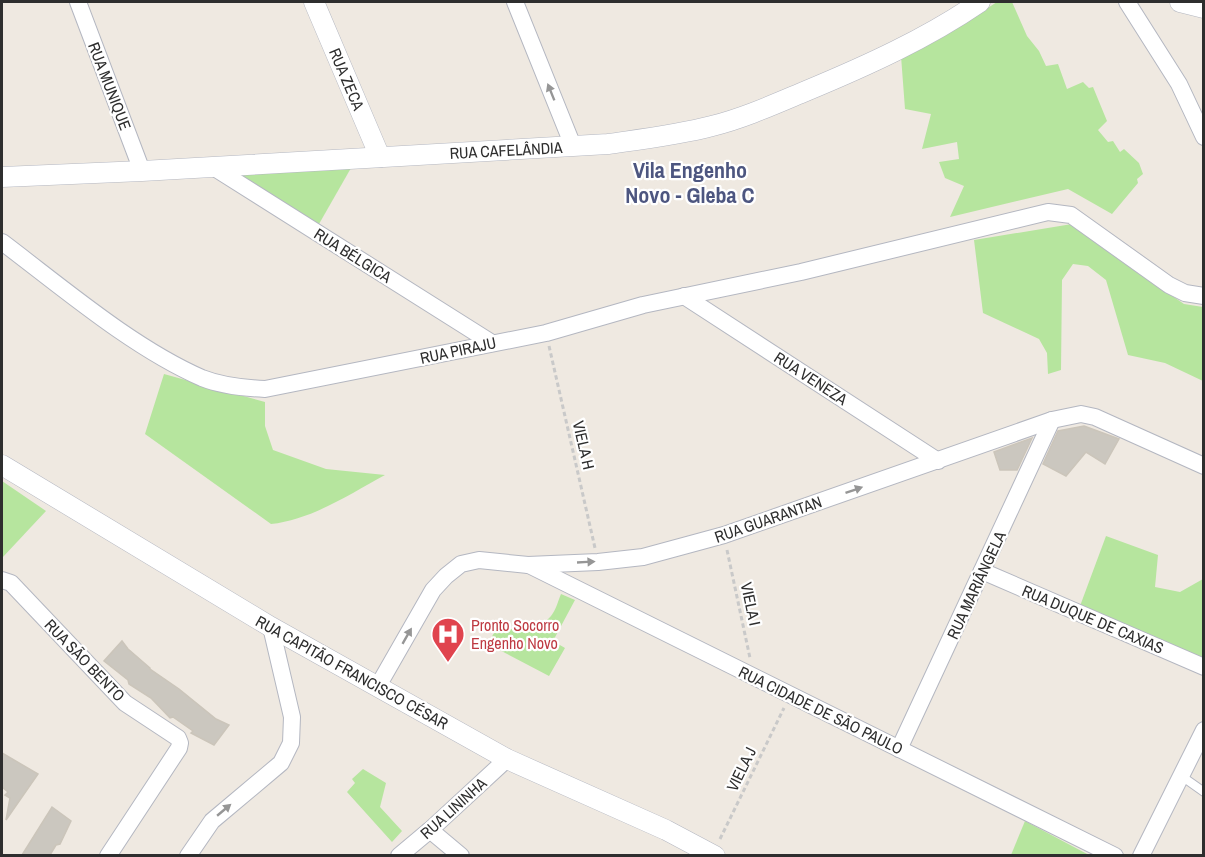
<svg xmlns="http://www.w3.org/2000/svg" width="1205" height="857" font-family="'Archivo Narrow',sans-serif">
	<style>
		.green { fill: #b6e59e }
		.building { fill: #cbc7bf; stroke: #cbc5ba; stroke-width: 1.5 }
		.lines { fill: none; stroke-linecap: round; stroke-linejoin: round }
		.service-casing { stroke: #b4b7c1; stroke-width: 10 }
		.minor-casing { stroke: #b4b7c1; stroke-width: 18 }
		.tertiary-casing { stroke: #b4b7c1; stroke-width: 21 }
		.path { stroke: #c9c9c9; stroke-width: 3; stroke-dasharray: 4.5 3; stroke-linecap: butt }
		.service { stroke: #fff; stroke-width: 8 }
		.minor { stroke: #fff; stroke-width: 16 }
		.tertiary { stroke: #fff; stroke-width: 20 }
		.oneway { fill: #969696 }
		.labels { text-anchor: middle; stroke-width: 4.5; stroke-linejoin: round; paint-order: stroke }
		.street-label { font-size: 16px; fill: #2e2e2e; stroke: #fff }
		.health-label { font-size: 16px; fill: #be3a42; stroke: #fff; text-anchor: start }
		.district-label { font-size: 22px; font-weight: bold; fill: #4d5680; stroke: #fff }
	</style>
	<rect width="100%" height="100%" fill="#efe9e1"/>
	<!-- green -->
	<g class="green">
		<polygon points="997,2 1012,2 1027,36 1039,51 1046,66 1058,64 1067,89 1083,82 1089,88 1093,87 1107,121 1098,130 1108,142 1113,141 1120,152 1124,149 1139,163 1143,174 1137,179 1138,183 1112,214 1068,189 950,217 964,186 945,178 939,162 959,159 957,142 922,149 931,114 905,109 901,56 938,40"/>
		<polygon points="355,161 319,224 222,170"/>
		<polygon points="1072,224 1123,262 1184,304 1203,307 1203,381 1165,363 1128,355 1106,280 1088,266 1073,264 1062,280 1061,370 1048,374 1047,353 1039,339 983,313 974,240"/>
		<path d="M164 374 265 402V426L273 450 326 469 385 475C350 494 311 520 271 524L145 434Z"/>
		<polygon points="2,481 46,511 2,558"/>
		<polygon points="1106,536 1158,555 1155,587 1180,592 1203,579 1203,666 1080,606"/>
		<path d="M561 594 575 600 553 641 565 648 549 676 488 644 496 629C513 629 539 631 551 616 556 610 558 601 561 594Z"/>
		<polygon points="363,769 386,783 380,807 402,831 392,842 347,792 355,783 352,779"/>
		<polygon points="1025,821 1089,855 1011,855"/>
	</g>
	<!-- building -->
	<g class="building">
		<polygon points="1084,426 1119,439 1105,464 1086,452 1066,476 1043,464 1058,431"/>
		<polygon points="1032,438 1017,470 1000,470 994,452"/>
		<polygon points="122,641 128,649 150,668 150,669 179,689 216,719 229,725 214,745 191,733 193,731 173,717 170,718 151,698 129,684 128,680 104,661"/>
		<polygon points="2,753 38,774 6,820 10,798 5,795 8,792 2,787"/>
		<polygon points="52,807 71,821 60,844 56,845 50,855 22,855"/>
	</g>
	<g class="lines">
		<defs>
			<polyline id="service" points="1180,775 1204,792"/>
			<g id="minor">
				<polyline points="78,2 142,171"/>
				<polyline points="515,2 573,146"/>
				<polyline points="1127,2 1179,84 1204,137"/>
				<polyline points="213,167 492,343"/>
				<path d="M2 242C63 288 133 348 202 378 222 386 243 388 265 389L546 333 643 305 801 272 1048 212 1071 215 1169 285 1185 293 1204 296"/>
				<polyline points="684,296 938,461"/>
				<polyline points="529,565 1115,856"/>
				<polyline points="982,571 1204,667"/>
				<polyline points="2,580 11,583 125,703 178,738 180,743 179,748 108,856"/>
				<polyline points="378,686 433,590 446,576 461,564 479,560 528,565 598,562 643,557 724,535 1052,420 1081,414 1095,417 1204,466"/>
				<polyline points="899,749 1052,420"/>
				<polyline points="430,830 461,856"/>
				<polyline points="188,856 212,821 281,763 291,743 292,717 271,627"/>
				<polyline points="399,856 430,830 507,759"/>
				<polyline points="1141,856 1204,730"/>
			</g>
			<g id="tertiary">
				<polyline points="314,2 380,157"/>
				<polyline points="1180,2 1204,8"/>
				<path d="M2 177 142 171 608 144C643 139 678 135 712 126 744 118 775 104 806 91 866 66 926 39 980 2"/>
				<polyline points="2,465 271,627 507,759 666,830 715,856"/>
			</g>
		</defs>
		<!-- service casing -->
		<use href="#service" class="service-casing"/>
		<!-- minor casing -->
		<use href="#minor" class="minor-casing"/>
		<!-- tertiary casing -->
		<use href="#tertiary" class="tertiary-casing"/>
		<!-- path -->
		<g class="path">
			<polyline points="549,346 595,548"/>
			<polyline points="727,550 750,658"/>
			<polyline points="720,839 784,708"/>
		</g>
		<!-- service -->
		<use href="#service" class="service"/>
		<!-- minor -->
		<use href="#minor" class="minor"/>
		<!-- tertiary -->
		<use href="#tertiary" class="tertiary"/>
	</g>
	<!-- one-way arrows -->
	<defs><path id="oneway-solid" d="M-6-.8H1V-3.2L6.5 0L1 3.2V.8H-6Z" transform="scale(1.5)"/></defs>
	<g class="oneway">
		<use href="#oneway-solid" transform="translate(551 92) rotate(-112)"/>
		<use href="#oneway-solid" transform="translate(854 490) rotate(-19)"/>
		<use href="#oneway-solid" transform="translate(586 562) rotate(-3)"/>
		<use href="#oneway-solid" transform="translate(407 636) rotate(-60)"/>
		<use href="#oneway-solid" transform="translate(224 810) rotate(-40)"/>
	</g>
	<!-- icons -->
	<defs>
		<symbol id="hospital-pin" viewBox="-11 -11 22 30"><path d="M0 17L-7.5 6A9.5 9.5 0 1 1 7.5 6Z" fill="#e0444e" stroke="#fff"/><path d="M-5-5h3v3.5h4V-5h3V5h-3V1.5h-4V5h-3Z" fill="#fff"/></symbol>
	</defs>
	<g fill-rule="evenodd">
		<use href="#hospital-pin" x="429" y="615" width="38" height="52"/>
	</g>
	<g class="labels">
		<!-- street labels -->
		<g class="street-label">
			<text transform="translate(347 79) rotate(67)" y="6">RUA ZECA</text>
			<text transform="translate(110 86) rotate(69)" y="6">RUA MUNIQUE</text>
			<text transform="translate(506 150) rotate(-3)" y="6">RUA CAFELÂNDIA</text>
			<text transform="translate(353 255) rotate(32)" y="6">RUA BÉLGICA</text>
			<text transform="translate(458 350) rotate(-12)" y="6">RUA PIRAJU</text>
			<text transform="translate(811 378) rotate(33)" y="6">RUA VENEZA</text>
			<text transform="translate(584 445) rotate(77)" y="6">VIELA H</text>
			<text transform="translate(768 519) rotate(-19)" y="6">RUA GUARANTAN</text>
			<text transform="translate(976 585) rotate(-65)" y="6">RUA MARIÂNGELA</text>
			<text transform="translate(751 604) rotate(78)" y="6">VIELA I</text>
			<text transform="translate(1093 619) rotate(23)" y="6">RUA DUQUE DE CAXIAS</text>
			<text transform="translate(85 660) rotate(46)" y="6">RUA SÃO BENTO</text>
			<text transform="translate(352 672) rotate(29)" y="6">RUA CAPITÃO FRANCISCO CÉSAR</text>
			<text transform="translate(821 710) rotate(26)" y="6">RUA CIDADE DE SÃO PAULO</text>
			<text transform="translate(741 769) rotate(-64)" y="6">VIELA J</text>
			<text transform="translate(453 808) rotate(-42)" y="6">RUA LININHA</text>
		</g>
		<!-- health labels -->
		<g class="health-label">
			<text x="471" y="631">Pronto Socorro<tspan x="471" dy="18">Engenho Novo</tspan></text>
		</g>
		<!-- district labels -->
		<g class="district-label">
			<text x="690" y="178">Vila Engenho<tspan x="690" dy="25">Novo - Gleba C</tspan></text>
		</g>
	</g>
	<!-- border -->
	<rect width="1205" height="857" fill="none" stroke="#2e2e2e" stroke-width="6"/>
</svg>
